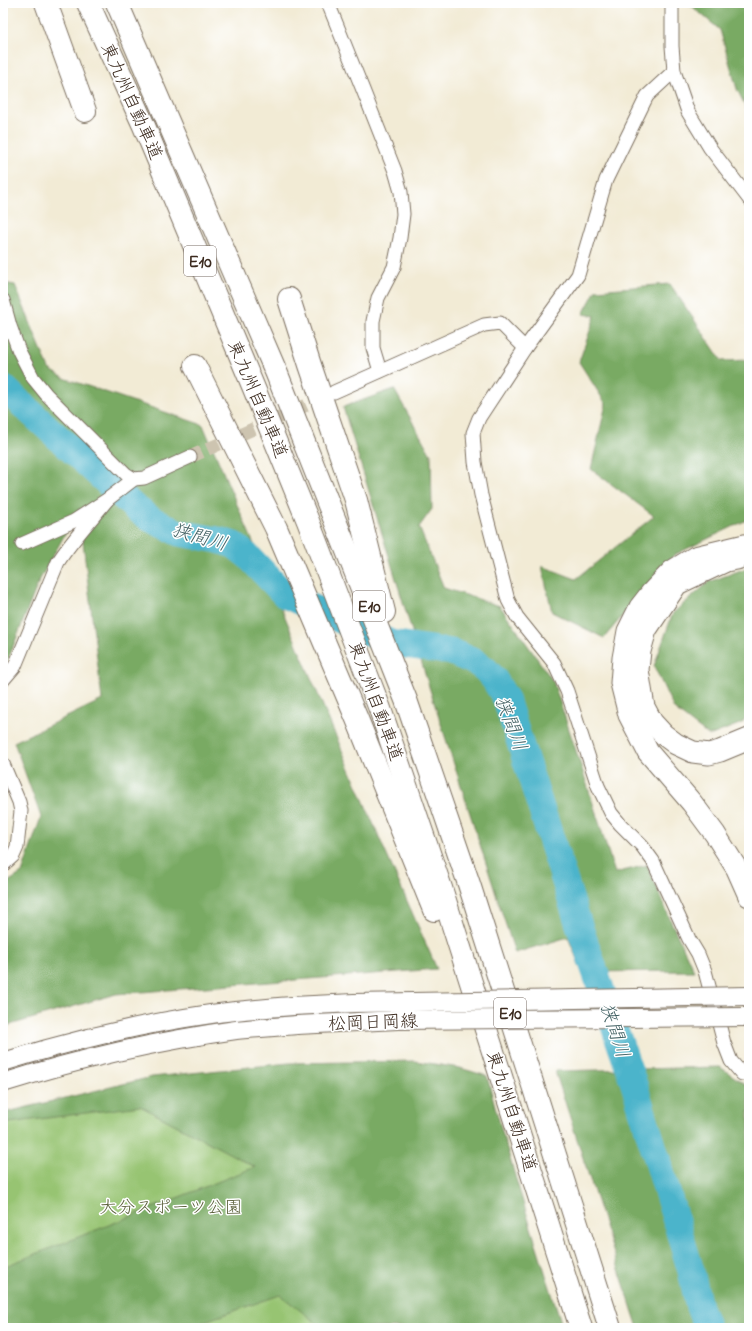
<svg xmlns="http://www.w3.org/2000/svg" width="752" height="1331" font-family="'Indie Flower','Klee One',sans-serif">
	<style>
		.green { fill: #97c472; stroke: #697748 }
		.forest { fill: #79aa64; stroke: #5a6a41 }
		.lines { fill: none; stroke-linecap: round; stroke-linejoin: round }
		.river { stroke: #4cb4cb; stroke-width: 27 }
		.minor-tunnel { stroke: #cdc4b0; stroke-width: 13; stroke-dasharray: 13 6; stroke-linecap: butt }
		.minor-casing { stroke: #7b6e5e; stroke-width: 15 }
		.secondary-casing { stroke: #7b6e5e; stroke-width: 20 }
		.trunk-casing { stroke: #7b6e5e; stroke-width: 23 }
		.motorway-casing { stroke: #7b6e5e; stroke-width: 24 }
		.minor { stroke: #fff; stroke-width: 13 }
		.secondary { stroke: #fff; stroke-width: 18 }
		.trunk { stroke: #fff; stroke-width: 21 }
		.motorway { stroke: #fff; stroke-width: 22 }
		.secondary-bridge-casing { stroke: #7b6e5e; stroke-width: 20; stroke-linecap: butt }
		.secondary-bridge { stroke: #fff; stroke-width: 18 }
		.labels { text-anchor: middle; stroke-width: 3; stroke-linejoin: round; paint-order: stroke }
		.shield { fill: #fff; stroke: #766a62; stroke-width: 1 }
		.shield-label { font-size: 17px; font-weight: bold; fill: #3b2a1e }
		.street-label { font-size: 18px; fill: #3b2a1e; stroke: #fff }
		.park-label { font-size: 18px; fill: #5b603b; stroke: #fff }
		.water-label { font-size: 19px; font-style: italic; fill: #426163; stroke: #fff }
	</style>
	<rect width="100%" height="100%" fill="#fff"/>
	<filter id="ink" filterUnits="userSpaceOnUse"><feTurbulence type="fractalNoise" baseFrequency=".025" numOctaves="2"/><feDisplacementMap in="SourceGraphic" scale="8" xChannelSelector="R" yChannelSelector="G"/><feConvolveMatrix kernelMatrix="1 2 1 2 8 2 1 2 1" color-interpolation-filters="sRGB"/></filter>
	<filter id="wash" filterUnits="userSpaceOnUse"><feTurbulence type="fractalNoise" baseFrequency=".012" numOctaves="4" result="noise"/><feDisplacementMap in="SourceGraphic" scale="16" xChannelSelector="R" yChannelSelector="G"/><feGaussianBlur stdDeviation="0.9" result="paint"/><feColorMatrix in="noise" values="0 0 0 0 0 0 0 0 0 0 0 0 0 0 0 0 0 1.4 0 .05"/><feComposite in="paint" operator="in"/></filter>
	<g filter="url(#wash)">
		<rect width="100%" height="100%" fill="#f2ebd5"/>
		<!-- green -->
		<polygon class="green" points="185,1081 274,1117 356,1328 3,1328 3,1118"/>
		<!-- forest -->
		<g class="forest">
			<polygon points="688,3 749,3 749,114 737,89 720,30"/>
			<polygon points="3,283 15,285 49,369 64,378 203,425 385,851 437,969 116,994 3,1027 3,885 22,873 41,817 14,742 102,700 79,509 39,581 7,662 3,666"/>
			<polygon points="670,284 722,361 749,360 749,519 674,555 604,638 552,612 542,566 576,579 654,516 591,469 606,404 579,362 595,316 583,314 596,290"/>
			<polygon points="394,389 431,455 432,509 419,527 444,588 500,606 553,681 583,772 615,873 647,865 673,926 694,971 582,972 568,937 515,953 431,693 343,407"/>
			<polygon points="749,567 749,713 742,723 709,736 674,709 654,666 673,613 709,582"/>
			<path d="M415 1061 460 1068 487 1076C509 1161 536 1244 563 1328H323L280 1295 185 1328H3V1267L255 1167 140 1106 9 1123 3 1125V1113L152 1077 289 1063Z"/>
			<polygon points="720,1067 749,1087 749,1328 638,1328 555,1071"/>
		</g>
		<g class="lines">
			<!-- river -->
			<polyline class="river" points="3,387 134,507 151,519 179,533 218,540 234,545 249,557 285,595 296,600 391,643 452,652 475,662 485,669 494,679 506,699 511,715 581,931 634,1084 663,1178 691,1271 699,1307 707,1328"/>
		</g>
	</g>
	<g filter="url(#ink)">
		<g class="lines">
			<!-- minor-tunnel -->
			<polyline class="minor-tunnel" points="190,457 327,396"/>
			<defs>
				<g id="minor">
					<polyline points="328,3 363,90 395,171 401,192 403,214 400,238 394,267 378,298 373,321 373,348 380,371"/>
					<polyline points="672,3 672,46 674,71 688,112 710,148 749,199"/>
					<polyline points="674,71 647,96 606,180 578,275 525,348 479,418 473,433 475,462 481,495 508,600 517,617 554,663 567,691 598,786 611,813 620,824 642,846 653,861 689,939 698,954 705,971 724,1043 731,1061 742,1074"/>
					<polyline points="3,300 10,326 19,351 33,378 46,394 126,474 134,479 144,478 190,457"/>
					<polyline points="334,392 484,325 500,323 525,348"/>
					<polyline points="22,544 74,521 108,499 134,479"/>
					<path d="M3 680 15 666 58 562C72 540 91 520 108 499"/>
					<polyline points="3,764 19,802 21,811 17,847 13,856 3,865"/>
				</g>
				<g id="secondary">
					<path d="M3 1062C70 1041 141 1024 211 1014 238 1010 265 1008 293 1006"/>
					<path d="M3 1083C79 1059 157 1041 236 1030 256 1028 276 1027 297 1025"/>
				</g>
				<g id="trunk">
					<polyline points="749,544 695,557 672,571 651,593 640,607 628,631 623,658 621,683 629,715 648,752 692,803 715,834 737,869 749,896"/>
					<polyline points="737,559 726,561 677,584 646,630 640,651 638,670 644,707 652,722 664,735 676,744 693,752 709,754 720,751 749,739"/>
				</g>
				<g id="motorway">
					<polyline points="46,3 85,111"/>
					<polyline points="88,3 144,126 253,386 308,521 380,709 441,888 581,1328"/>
					<polyline points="117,3 277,374 406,700 469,884 610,1328"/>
					<polyline points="289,299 310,365 356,500 384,612"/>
					<polyline points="195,366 276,528 357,719 434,910"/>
				</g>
			</defs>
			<!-- minor casing -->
			<use href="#minor" class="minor-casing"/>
			<!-- secondary casing -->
			<use href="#secondary" class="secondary-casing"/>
			<!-- trunk casing -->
			<use href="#trunk" class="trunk-casing"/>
			<!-- motorway casing -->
			<use href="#motorway" class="motorway-casing"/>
			<!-- minor -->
			<use href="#minor" class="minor"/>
			<!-- secondary -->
			<use href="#secondary" class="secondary"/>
			<!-- trunk -->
			<use href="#trunk" class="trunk"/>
			<!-- motorway -->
			<use href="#motorway" class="motorway"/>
			<defs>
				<g id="secondary-bridge">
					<polyline points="293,1006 354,1003 749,996"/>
					<polyline points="297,1025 398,1020 749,1017"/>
				</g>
			</defs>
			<!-- secondary-bridge casing -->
			<use href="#secondary-bridge" class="secondary-bridge-casing"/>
			<!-- secondary-bridge -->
			<use href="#secondary-bridge" class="secondary-bridge"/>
		</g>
	</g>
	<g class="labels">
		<!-- shield labels -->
		<g class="shield">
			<rect x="184" y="246" width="32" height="30" rx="3"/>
			<rect x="353" y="591" width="32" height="30" rx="3"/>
			<rect x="494" y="998" width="32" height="30" rx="3"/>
		</g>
		<g class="shield-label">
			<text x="200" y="267">E10</text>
			<text x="369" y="612">E10</text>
			<text x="510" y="1019">E10</text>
		</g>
		<!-- street labels -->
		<g class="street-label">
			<text transform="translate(132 101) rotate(66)" y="6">東九州自動車道</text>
			<text transform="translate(258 399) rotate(67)" y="6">東九州自動車道</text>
			<text transform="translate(376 701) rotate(70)" y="6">東九州自動車道</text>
			<text transform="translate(373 1022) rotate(-2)" y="6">松岡日岡線</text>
			<text transform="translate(512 1111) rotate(72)" y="6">東九州自動車道</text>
		</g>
		<!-- park labels -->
		<g class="park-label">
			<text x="171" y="1213">大分スポーツ公園</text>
		</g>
		<!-- water labels -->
		<g class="water-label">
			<text transform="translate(200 536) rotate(16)" y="7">狭間川</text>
			<text transform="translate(512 723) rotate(69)" y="7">狭間川</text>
			<text transform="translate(616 1030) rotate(72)" y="7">狭間川</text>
		</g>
	</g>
	<!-- margin -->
	<rect width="752" height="1331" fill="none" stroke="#fff" stroke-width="16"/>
</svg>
